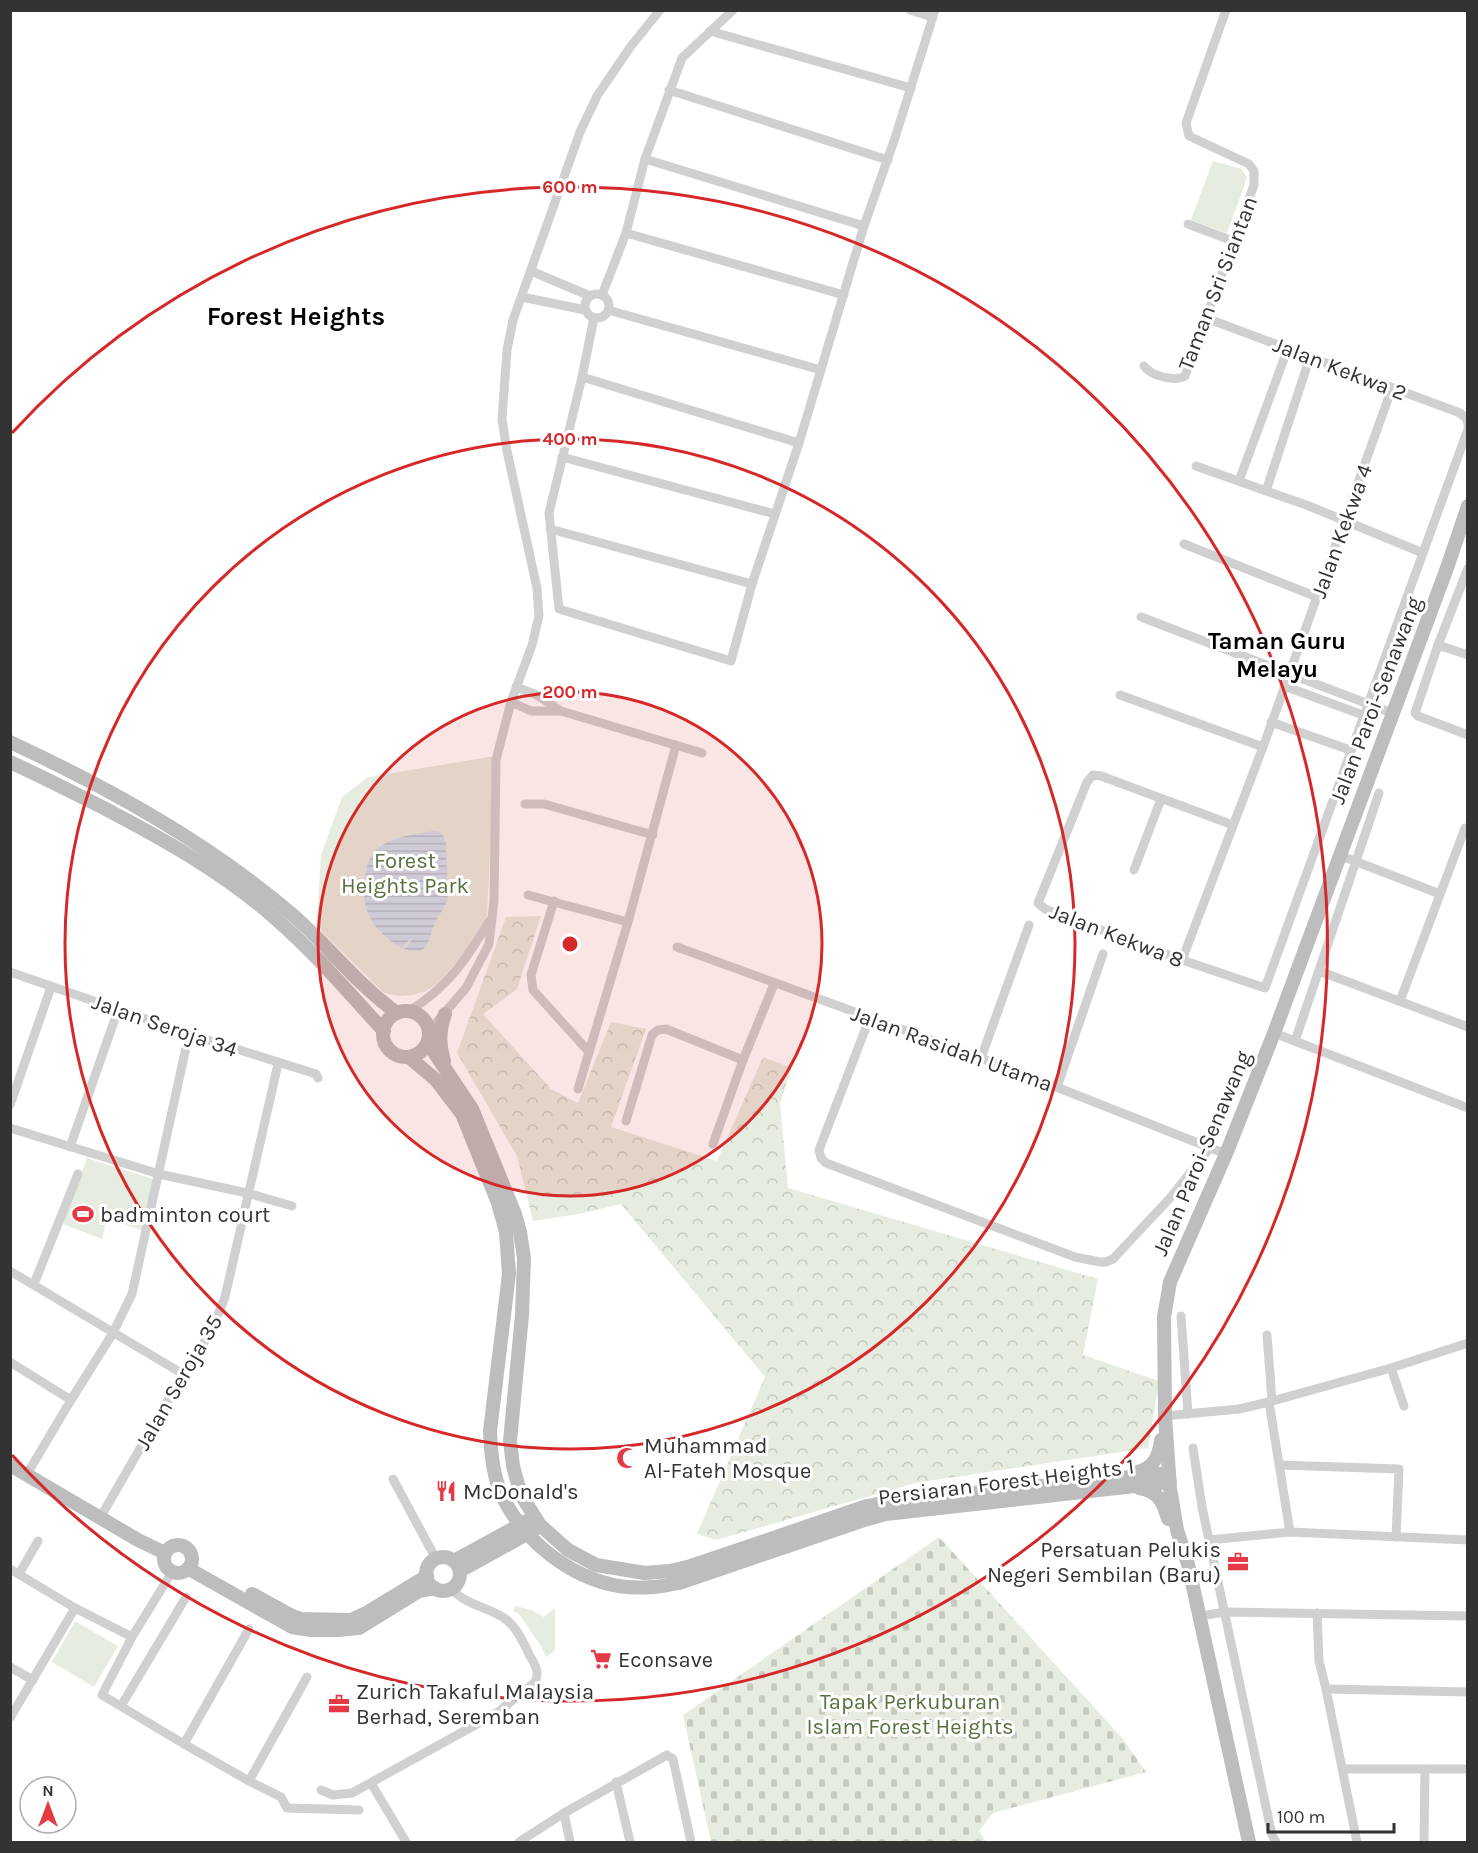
<svg xmlns="http://www.w3.org/2000/svg" width="1478" height="1853" font-family="Karla,sans-serif">
	<style>
		.forest { fill: url(#forest-crowns) }
		.cemetery { fill: url(#cemetery-stones) }
		.green { fill: #e6ecdf }
		.water { fill: url(#water-rules) }
		.lines { fill: none; stroke-linecap: round; stroke-linejoin: round }
		.street { stroke: #d0d0d0; stroke-width: 9 }
		.secondary { stroke: #bdbdbd; stroke-width: 14 }
		.ring { fill: none; stroke: #d62828; stroke-width: 3 }
		.labels { text-anchor: middle; stroke-width: 6; stroke-linejoin: round; paint-order: stroke }
		.street-label { font-size: 22px; fill: #333; stroke: #fff }
		.park-label { font-size: 22px; fill: #56703f; stroke: #fff }
		.poi-label { font-size: 22px; fill: #333; stroke: #fff; text-anchor: start }
		.neighbourhood-label { font-size: 24px; font-weight: bold; fill: #000; stroke: #fff }
		.quarter-label { font-size: 26px; font-weight: bold; fill: #000; stroke: #fff }
		.centre { fill: #d62828; stroke: #fff; stroke-width: 3 }
		.ring-label { font-size: 18px; text-anchor: middle; font-weight: bold; fill: #d62828; stroke: #fff; stroke-width: 6; stroke-linejoin: round; paint-order: stroke }
	</style>
	<defs>
		<pattern id="forest-crowns" width="20" height="18" patternUnits="userSpaceOnUse" patternTransform="scale(1.5)"><rect width="20" height="18" fill="#e6ecdf"/><path d="M2 6a3 3 0 1 1 6 0M12 15a3 3 0 1 1 6 0" fill="none" stroke="#c6cbc0"/></pattern>
		<pattern id="cemetery-stones" width="16" height="16" patternUnits="userSpaceOnUse" patternTransform="scale(1.5)"><rect width="16" height="16" fill="#e6ecdf"/><path d="M2 7V4a2 2 0 0 1 4 0v3zM10 15v-3a2 2 0 0 1 4 0v3z" fill="#c6cbc0"/></pattern>
		<pattern id="water-rules" width="6" height="5" patternUnits="userSpaceOnUse" patternTransform="scale(1.5)"><rect width="6" height="5" fill="#cfe2ee"/><path d="M0 2.5h6" fill="none" stroke="#b2c2cd"/></pattern>
	</defs>
	<rect width="100%" height="100%" fill="#fff"/>
	<!-- forest -->
	<polygon class="forest" points="541,916 517,989 483,1014 551,1089 578,1103 611,1022 646,1029 611,1127 717,1161 763,1057 792,1068 780,1103 788,1188 1098,1279 1083,1355 1159,1381 1148,1448 915,1483 716,1540 697,1534 765,1377 621,1204 579,1214 533,1221 517,1156 457,1053 506,917"/>
	<!-- cemetery -->
	<polygon class="cemetery" points="939,1537 1123,1739 1146,1772 993,1813 979,1831 986,1842 711,1842 683,1715"/>
	<!-- green -->
	<g class="green">
		<polygon points="1213,161 1242,169 1247,178 1227,233 1191,220"/>
		<polygon points="495,756 487,915 465,953 438,983 428,990 414,995 399,996 384,993 322,932 317,918 321,855 342,797 368,777"/>
		<polygon points="87,1158 156,1180 144,1231 107,1218 102,1239 63,1224"/>
		<polygon points="516,1606 531,1610 544,1617 555,1608 555,1650 546,1657 541,1646 519,1614 513,1611"/>
		<polygon points="75,1621 118,1646 94,1687 52,1662"/>
	</g>
	<!-- water -->
	<path class="water" d="M433 831C442 831 443 835 446 843L448 896C446 907 440 913 435 923 427 940 431 957 404 949L412 940 410 939 402 948C371 931 358 905 366 871 368 863 370 856 376 850 389 837 415 834 433 831Z"/>
	<g class="lines">
		<!-- street -->
		<g class="street">
			<polyline points="910,10 932,17"/>
			<polyline points="710,31 911,88"/>
			<polyline points="669,90 888,160"/>
			<polyline points="645,159 864,226"/>
			<polyline points="1188,224 1233,241"/>
			<polyline points="626,233 844,295"/>
			<polyline points="531,271 590,296"/>
			<circle cx="597" cy="306" r="12"/>
			<polyline points="602,295 626,233 645,159 682,58 733,10"/>
			<polyline points="522,297 585,310"/>
			<polyline points="608,310 821,370"/>
			<polyline points="594,318 582,377 549,513 559,609 731,661 752,584 799,443 864,226 895,138 935,10"/>
			<polyline points="1206,318 1460,413 1467,419 1468,425"/>
			<path d="M1144 366C1151 376 1175 382 1185 376L1254 185V171L1249 164 1189 136 1186 123 1226 10"/>
			<polyline points="582,377 799,443"/>
			<polyline points="562,457 775,514"/>
			<polyline points="1196,466 1309,506 1423,553"/>
			<polyline points="1239,481 1288,348"/>
			<polyline points="1266,491 1310,357"/>
			<polyline points="550,529 752,584"/>
			<polyline points="1184,544 1317,597"/>
			<polyline points="1468,568 1438,645 1415,713 1418,716 1468,735"/>
			<polyline points="1141,617 1392,713"/>
			<polyline points="1438,645 1468,655"/>
			<polyline points="1284,686 1363,715"/>
			<polyline points="516,687 537,695 561,711 702,753"/>
			<polyline points="1120,695 1263,747"/>
			<polyline points="511,702 531,711 561,711"/>
			<polyline points="1271,722 1350,750"/>
			<polyline points="525,804 544,804 653,835"/>
			<polyline points="1233,825 1101,776 1093,775 1087,782 1038,903 1045,909 1182,960 1265,988 1468,429"/>
			<polyline points="1339,855 1440,894"/>
			<polyline points="1134,870 1161,799"/>
			<polyline points="528,895 628,922"/>
			<polyline points="554,901 531,975 533,990 589,1052"/>
			<polyline points="677,947 1008,1068 1226,1154"/>
			<polyline points="1182,960 1263,747 1392,388"/>
			<polyline points="1319,971 1468,1027"/>
			<polyline points="10,972 189,1034 316,1074 318,1078"/>
			<polyline points="1400,1001 1465,828 1468,829"/>
			<path d="M409 1011C447 988 467 959 489 921"/>
			<polyline points="870,1017 819,1150 821,1158 826,1163 1075,1257 1100,1262 1106,1262 1113,1259 1170,1198 1210,1148"/>
			<polyline points="429,1031 466,988 489,944 494,901 496,760 511,702 532,645 539,616 537,588 507,451 502,419 507,350 513,320 580,132 597,96 631,46 660,10"/>
			<polyline points="1274,1033 1468,1108"/>
			<polyline points="1295,1041 1379,793"/>
			<polyline points="981,1058 1029,925"/>
			<polyline points="1057,1087 1103,954"/>
			<polyline points="578,1089 628,922 676,745"/>
			<polyline points="10,1105 51,987"/>
			<polyline points="626,1121 652,1035 658,1030 666,1029 743,1060"/>
			<polyline points="10,1128 159,1174 247,1193 292,1206"/>
			<polyline points="713,1144 743,1060 774,984"/>
			<polyline points="70,1147 118,1010"/>
			<polyline points="10,1271 183,1374"/>
			<polyline points="34,1284 78,1174"/>
			<polyline points="1181,1316 1188,1414"/>
			<polyline points="1267,1335 1272,1401"/>
			<polyline points="10,1362 71,1400"/>
			<polyline points="1391,1368 1404,1406"/>
			<polyline points="1269,1402 1290,1532"/>
			<polyline points="1165,1416 1239,1409 1269,1402 1391,1368 1468,1343"/>
			<polyline points="1193,1448 1202,1507 1272,1835 1276,1842"/>
			<polyline points="1279,1465 1399,1469 1396,1537"/>
			<polyline points="27,1474 71,1400 113,1333 132,1294 189,1034"/>
			<polyline points="393,1479 436,1559"/>
			<polyline points="100,1518 183,1374 211,1332 225,1297 278,1064"/>
			<polyline points="1209,1540 1290,1532 1468,1540"/>
			<polyline points="10,1569 75,1608 132,1637"/>
			<polyline points="172,1572 132,1637 102,1695 184,1744 249,1781 281,1797 287,1808 359,1810"/>
			<polyline points="19,1574 38,1541"/>
			<polyline points="1317,1613 1319,1661 1326,1689 1357,1842"/>
			<polyline points="1199,1616 1226,1612 1468,1616"/>
			<polyline points="10,1667 33,1680"/>
			<polyline points="1326,1689 1468,1692"/>
			<polyline points="121,1706 186,1597"/>
			<polyline points="10,1718 75,1608"/>
			<polyline points="184,1744 249,1629"/>
			<polyline points="1343,1769 1468,1769"/>
			<polyline points="249,1781 307,1677"/>
			<polyline points="616,1782 630,1842"/>
			<polyline points="371,1783 406,1842"/>
			<path d="M321 1790 333 1795 352 1793 497 1713 535 1682C540 1672 535 1665 530 1656 523 1642 517 1627 504 1618 488 1607 465 1605 452 1589"/>
			<polyline points="564,1813 570,1842"/>
			<polyline points="519,1842 564,1813 667,1755 673,1759 691,1842"/>
			<polyline points="1424,1842 1425,1769"/>
		</g>
		<!-- secondary -->
		<g class="secondary">
			<path d="M10 742C111 789 210 844 294 916 329 947 358 985 397 1013"/>
			<path d="M10 762C41 776 70 791 100 806 163 839 223 872 276 919 315 953 349 993 384 1031"/>
			<circle cx="406" cy="1034" r="23"/>
			<polyline points="428,1043 472,1109 515,1214 520,1232 524,1258 522,1315 510,1441 513,1466 521,1495 540,1525 568,1550 596,1565 645,1573 670,1571 691,1566 867,1506 893,1501 1169,1473"/>
			<path d="M409 1057 436 1080 462 1114 498 1203 506 1232 509 1274 490 1431C491 1454 493 1477 503 1498 531 1552 590 1593 652 1587 661 1587 670 1584 679 1583L864 1520 886 1514 1170 1482"/>
			<path d="M444 1061C439 1043 439 1031 445 1014"/>
			<polyline points="10,1465 138,1540 165,1553"/>
			<path d="M1137 1472C1154 1468 1159 1456 1161 1440"/>
			<path d="M1139 1488C1158 1491 1163 1501 1168 1519"/>
			<circle cx="178" cy="1559" r="14"/>
			<circle cx="443" cy="1574" r="17"/>
			<polyline points="454,1561 527,1521"/>
			<polyline points="189,1569 276,1618 292,1627 311,1630 338,1630 359,1628 419,1591 435,1588"/>
			<polyline points="460,1571 534,1530"/>
			<polyline points="252,1594 292,1616 301,1619 351,1620 368,1612 427,1576"/>
			<polyline points="1249,1842 1188,1564 1177,1530 1170,1488 1165,1416 1164,1317 1170,1282 1226,1154 1274,1033 1447,568 1468,506"/>
		</g>
	</g>
	<!-- distance rings -->
	<circle cx="570" cy="944" r="252" fill="#d62828" fill-opacity=".12"/>
	<g class="ring">
		<circle cx="570" cy="944" r="252"/>
		<circle cx="570" cy="944" r="505"/>
		<path d="M12 433A757 757 0 1 1 12 1455"/>
	</g>
	<!-- icons -->
	<defs>
		<symbol id="stadium-bare" viewBox="-9 -9 18 18"><path d="M0-5a6.5 5 0 1 0 0 10a6.5 5 0 1 0 0-10ZM-3.5-1.8h7v3.6h-7Z" fill="#e63946" stroke="#fff" stroke-width="2.5" paint-order="stroke"/></symbol>
		<symbol id="mosque-bare" viewBox="-9 -9 18 18"><path d="M3.5-4.9A6 6 0 1 0 3.5 4.9A5 5 0 1 1 3.5-4.9Z" fill="#e63946" stroke="#fff" stroke-width="2.5" paint-order="stroke"/></symbol>
		<symbol id="restaurant-bare" viewBox="-9 -9 18 18"><path d="M-5-6h1v4h1v-4h1v4h1v-4h1v5L-1.5 .5V6h-2V.5L-5-1ZM5-6V6H3V1.5H1.5Q1.5-4 5-6Z" fill="#e63946" stroke="#fff" stroke-width="2.5" paint-order="stroke"/></symbol>
		<symbol id="office-bare" viewBox="-9 -9 18 18"><path d="M-6-3h4V-5.5h4V-3h4V5H-6ZM-1-4.5V-3h2v-1.5ZM-6 0V1H6V0Z" fill="#e63946" stroke="#fff" stroke-width="2.5" paint-order="stroke"/></symbol>
		<symbol id="supermarket-bare" viewBox="-9 -9 18 18"><path d="M-6-5.5h2.5l.6 2H6L4.5 2H-2.5L-4.4-4H-6ZM-1.5 3.2a1.3 1.3 0 1 0 .1 0ZM3 3.2a1.3 1.3 0 1 0 .1 0Z" fill="#e63946" stroke="#fff" stroke-width="2.5" paint-order="stroke"/></symbol>
	</defs>
	<g fill-rule="evenodd">
		<use href="#stadium-bare" x="68" y="1199" width="30" height="30"/>
		<use href="#mosque-bare" x="612" y="1443" width="30" height="30"/>
		<use href="#restaurant-bare" x="431" y="1476" width="30" height="30"/>
		<use href="#office-bare" x="1223" y="1547" width="30" height="30"/>
		<use href="#supermarket-bare" x="586" y="1644" width="30" height="30"/>
		<use href="#office-bare" x="324" y="1689" width="30" height="30"/>
	</g>
	<g class="labels">
		<!-- street labels -->
		<g class="street-label">
			<text transform="translate(1217 283) rotate(-69)" y="8">Taman Sri Siantan</text>
			<text transform="translate(1340 368) rotate(21)" y="8">Jalan Kekwa 2</text>
			<text transform="translate(1341 531) rotate(-70)" y="8">Jalan Kekwa 4</text>
			<text transform="translate(1375 700) rotate(-69)" y="8">Jalan Paroi-Senawang</text>
			<text transform="translate(1117 935) rotate(21)" y="8">Jalan Kekwa 8</text>
			<text transform="translate(165 1025) rotate(19)" y="8">Jalan Seroja 34</text>
			<text transform="translate(952 1048) rotate(20)" y="8">Jalan Rasidah Utama</text>
			<text transform="translate(1201 1153) rotate(-67)" y="8">Jalan Paroi-Senawang</text>
			<text transform="translate(178 1382) rotate(-60)" y="8">Jalan Seroja 35</text>
			<text transform="translate(1006 1481) rotate(-7)" y="8">Persiaran Forest Heights 1</text>
		</g>
		<!-- park labels -->
		<g class="park-label">
			<text x="405" y="868">Forest<tspan x="405" dy="25">Heights Park</tspan></text>
			<text x="910" y="1709">Tapak Perkuburan<tspan x="910" dy="25">Islam Forest Heights</tspan></text>
		</g>
		<!-- poi labels -->
		<g class="poi-label">
			<text x="100" y="1222">badminton court</text>
			<text x="644" y="1453">Muhammad<tspan x="644" dy="25">Al-Fateh Mosque</tspan></text>
			<text x="463" y="1499">McDonald's</text>
			<text x="1221" y="1557" text-anchor="end">Persatuan Pelukis<tspan x="1221" dy="25">Negeri Sembilan (Baru)</tspan></text>
			<text x="618" y="1667">Econsave</text>
			<text x="356" y="1699">Zurich Takaful Malaysia<tspan x="356" dy="25">Berhad, Seremban</tspan></text>
		</g>
		<!-- neighbourhood labels -->
		<g class="neighbourhood-label">
			<text x="1277" y="649">Taman Guru<tspan x="1277" dy="28">Melayu</tspan></text>
		</g>
		<!-- quarter labels -->
		<g class="quarter-label">
			<text x="296" y="325">Forest Heights</text>
		</g>
	</g>
	<circle cx="570" cy="944" r="9" class="centre"/>
	<g class="ring-label">
		<text x="570" y="193">600 m</text>
		<text x="570" y="445">400 m</text>
		<text x="570" y="698">200 m</text>
	</g>
	<!-- border -->
	<rect width="1478" height="1853" fill="none" stroke="#333333" stroke-width="24"/>
	<!-- north arrow -->
	<g transform="translate(48 1805)"><circle r="28" fill="#ffffff" stroke="#adadad" stroke-width="1.5"/>
	<path d="M0-4.5L10 22L0 15L-10 22Z" fill="#e63946"/>
	<text y="-9" font-size="16" font-weight="bold" text-anchor="middle" fill="#333333">N</text>
	</g>
	<!-- scale -->
	<path d="M1268 1823v9h126v-9" fill="none" stroke="#333333" stroke-width="3"/>
	<text x="1277" y="1823" font-size="18" fill="#333333" stroke="#ffffff" stroke-width="4.5" paint-order="stroke">100 m</text>
</svg>
